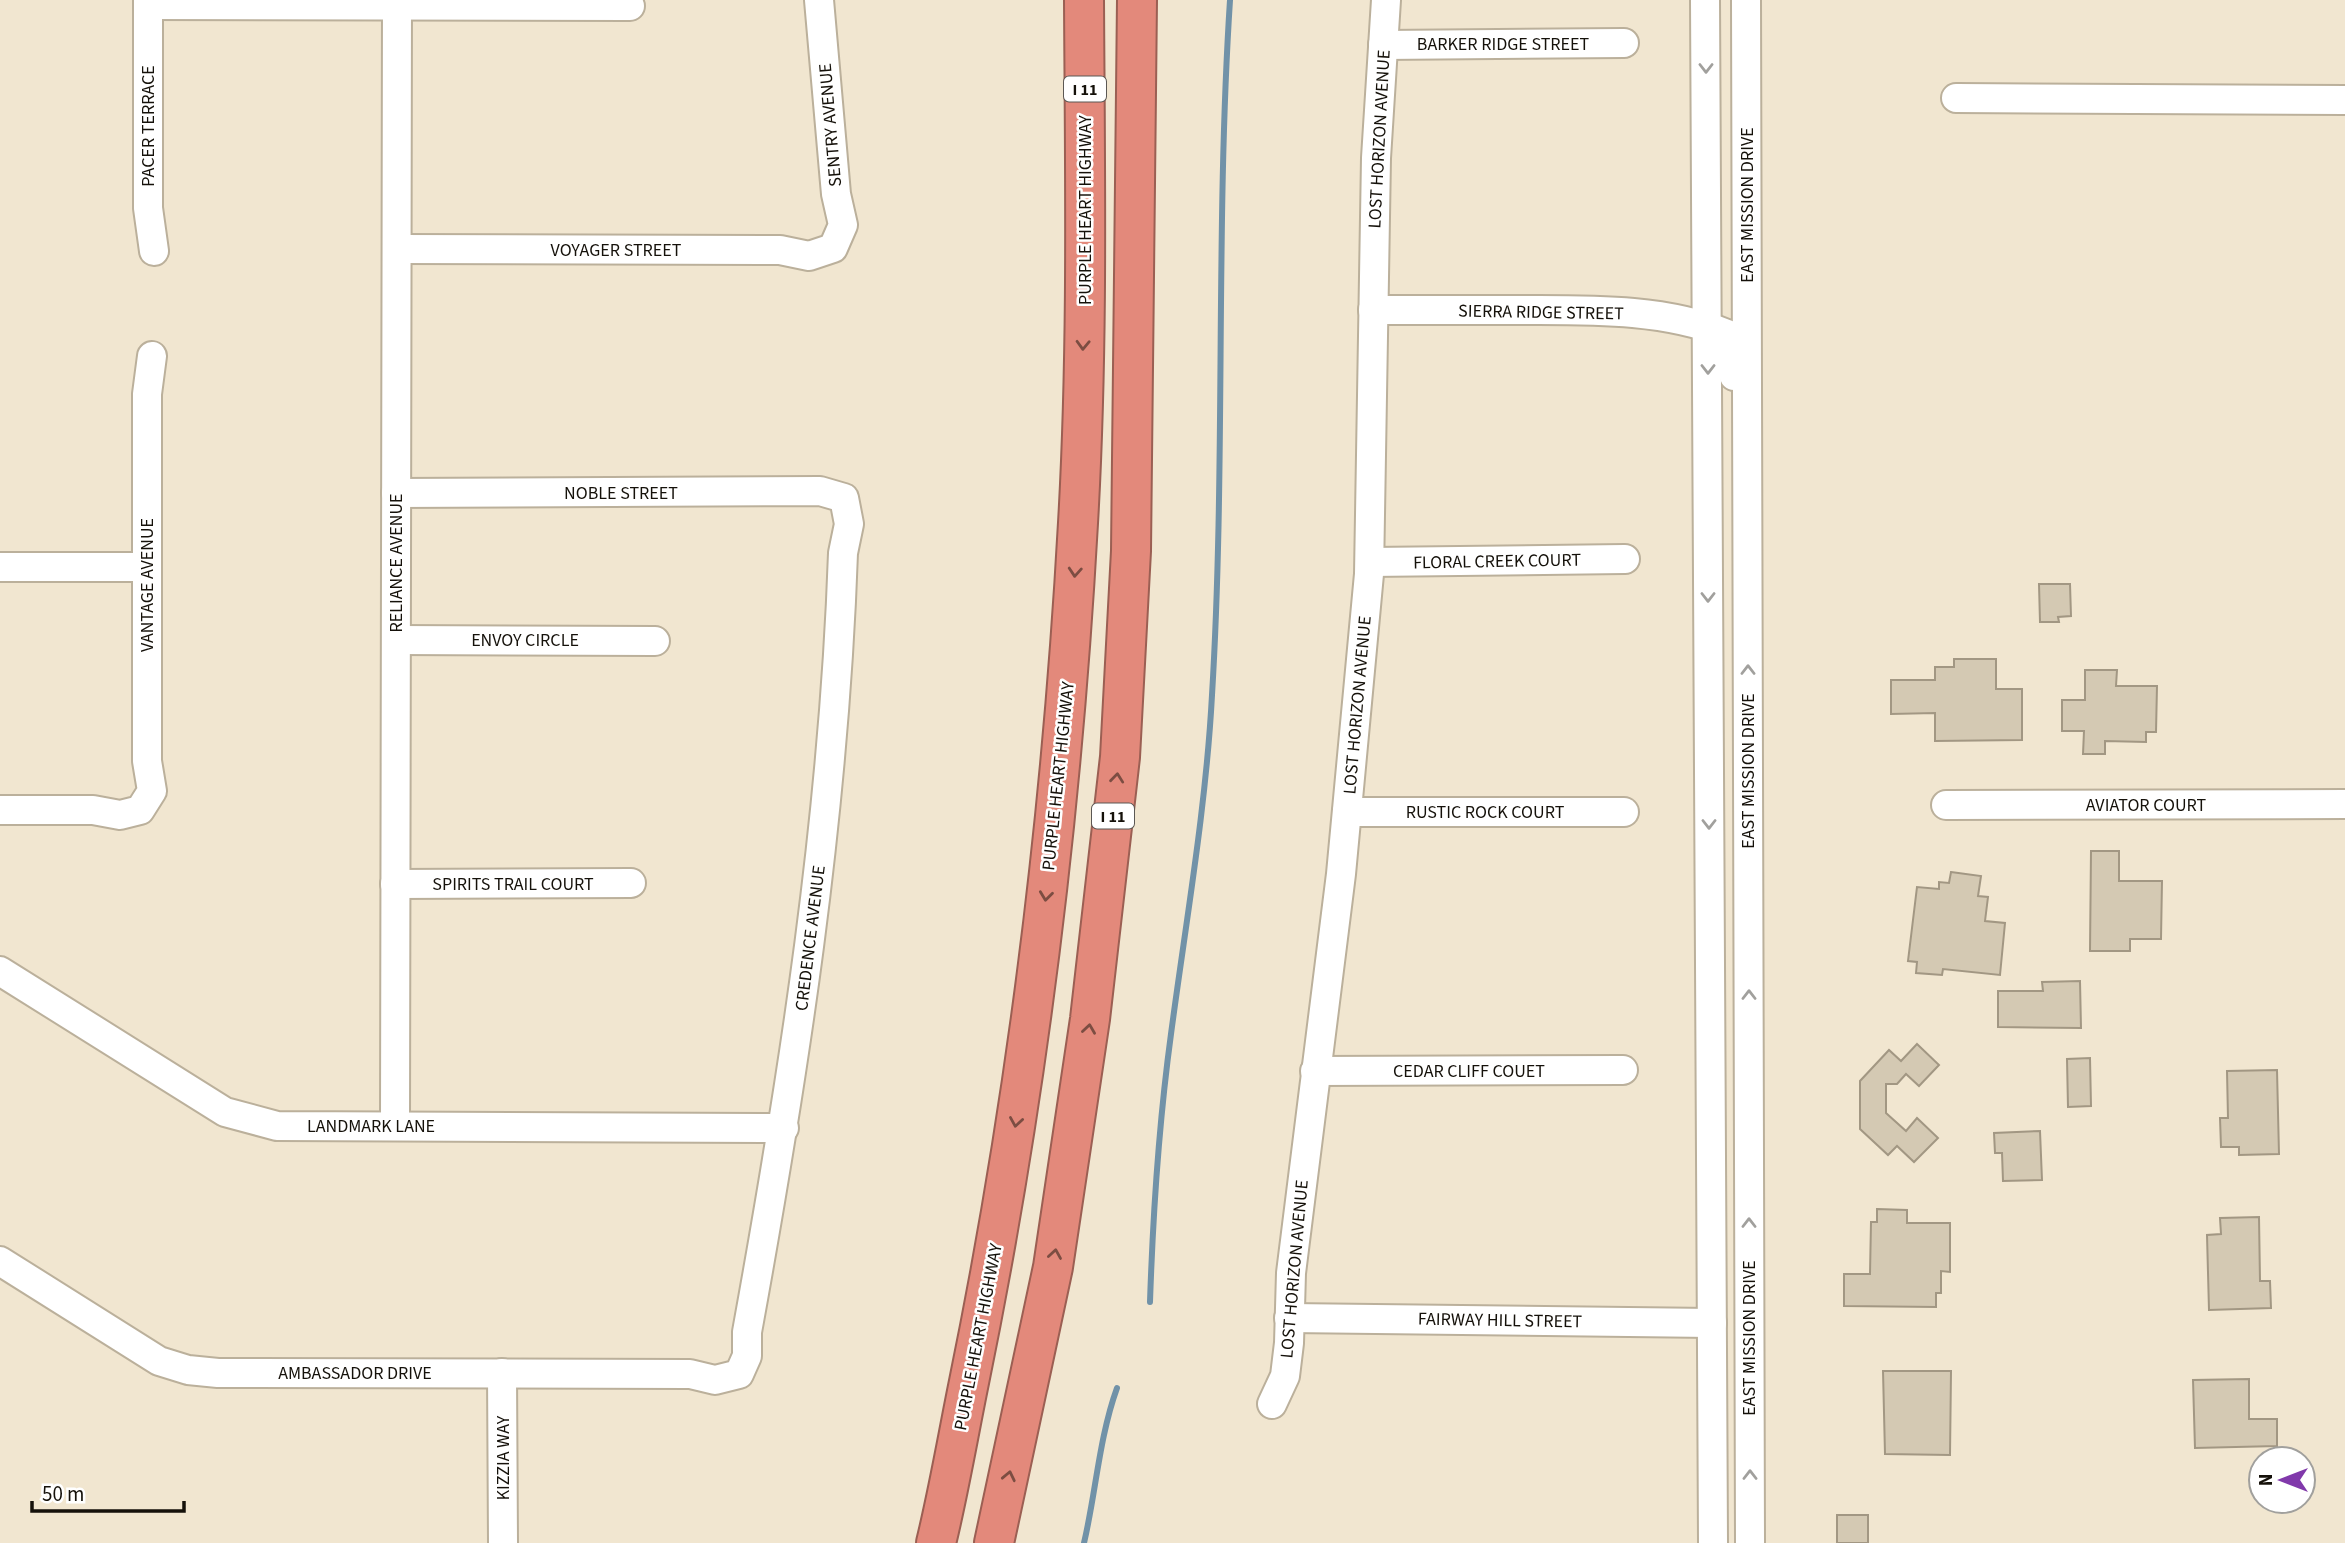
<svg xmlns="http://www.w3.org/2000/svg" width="2345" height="1543" font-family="'Source Sans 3',sans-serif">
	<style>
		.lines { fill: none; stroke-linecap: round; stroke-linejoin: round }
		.stream { stroke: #7192a8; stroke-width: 6 }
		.building { fill: #d4c9b3; stroke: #a29783; stroke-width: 2 }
		.minor-casing { stroke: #bbb09b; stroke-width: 32 }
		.highway-casing { stroke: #9b5f53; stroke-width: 42 }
		.minor { stroke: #fff; stroke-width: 28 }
		.highway { stroke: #e3897b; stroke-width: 38 }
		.oneway { stroke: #a1a09d }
		.oneway2 { stroke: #7c4d42 }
		.labels { text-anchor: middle; stroke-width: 5; stroke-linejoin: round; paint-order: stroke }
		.shield { fill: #fff; stroke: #5b5854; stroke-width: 2 }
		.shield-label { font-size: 16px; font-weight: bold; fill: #15110a }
		.street-label { font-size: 18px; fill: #15110a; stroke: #fff }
	</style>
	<rect width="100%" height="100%" fill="#f1e6d0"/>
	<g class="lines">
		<!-- stream -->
		<g class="stream">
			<path d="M1150 1302C1153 1212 1159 1122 1171 1034 1186 921 1206 808 1212 695 1226 464 1215 231 1230 0"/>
			<path d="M1084 1543C1096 1492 1099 1438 1117 1388"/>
		</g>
	</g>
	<!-- building -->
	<g class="building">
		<polygon points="2039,584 2070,584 2071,616 2058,617 2059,622 2040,622"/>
		<polygon points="1954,659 1996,659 1996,689 2022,689 2022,740 1935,741 1935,713 1891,714 1891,680 1935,680 1935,667 1954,667"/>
		<polygon points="2085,670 2117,670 2116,686 2157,686 2156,732 2146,732 2146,742 2105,741 2105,754 2083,754 2084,731 2062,731 2062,700 2085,700"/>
		<polygon points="2091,851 2119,851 2119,881 2162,881 2161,939 2130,939 2130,951 2090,951"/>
		<polygon points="1951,872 1981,876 1978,896 1988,897 1985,921 2005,923 2000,975 1943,969 1942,975 1916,973 1917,962 1908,961 1917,887 1939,889 1939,882 1949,883"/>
		<polygon points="2080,981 2081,1028 1998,1027 1998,991 2043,991 2042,982"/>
		<polygon points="1917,1044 1939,1065 1919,1086 1906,1074 1897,1084 1886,1084 1886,1113 1906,1131 1917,1118 1938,1138 1914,1162 1897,1146 1888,1155 1860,1129 1860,1081 1889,1050 1901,1061"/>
		<polygon points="2090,1058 2091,1106 2068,1107 2067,1059"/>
		<polygon points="2277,1070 2279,1154 2239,1155 2239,1147 2221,1147 2220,1118 2228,1118 2227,1071"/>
		<polygon points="2040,1131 2042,1180 2003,1181 2002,1153 1995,1153 1994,1133"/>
		<polygon points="1877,1209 1907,1210 1907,1223 1950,1223 1950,1272 1941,1271 1941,1293 1936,1293 1936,1307 1844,1306 1844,1274 1870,1274 1871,1222 1877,1222"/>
		<polygon points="2259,1217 2260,1281 2270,1281 2271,1308 2209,1310 2207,1235 2221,1234 2220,1218"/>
		<polygon points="1883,1371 1951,1371 1950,1455 1885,1454"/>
		<polygon points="2249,1379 2249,1419 2277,1419 2277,1446 2195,1448 2193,1380"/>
		<rect x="1837" y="1515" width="31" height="28"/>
	</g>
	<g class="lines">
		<defs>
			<g id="minor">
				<polyline points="148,0 148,208 154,251"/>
				<polyline points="1705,0 1713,1543"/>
				<polyline points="1746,0 1750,1543"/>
				<polyline points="148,5 630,6"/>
				<polyline points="1383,45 1624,43"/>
				<polyline points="1956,98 2345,100"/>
				<polyline points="397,249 780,250 809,256 833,248 843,225 836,194 819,0"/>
				<path d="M1373 310C1425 310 1478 310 1530 310 1594 310 1666 309 1727 334L1734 359V376"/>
				<polyline points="1370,562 1625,559"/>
				<polyline points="0,567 147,567"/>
				<polyline points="396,640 655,641"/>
				<polyline points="1946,805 2345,804"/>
				<polyline points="0,810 93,810 120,815 140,810 152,791 147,761 147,394 152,356"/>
				<polyline points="1347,812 1624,812"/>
				<polyline points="395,884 631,883"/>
				<polyline points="0,971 225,1112 277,1126 784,1128"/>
				<polyline points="1315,1071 1623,1070"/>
				<polyline points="395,1126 397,0"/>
				<path d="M0 1261 159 1361 188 1370 218 1373 690 1374 715 1380 739 1374 747 1356V1332C794 1074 834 816 843 553L849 524 844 498 820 491 396 493"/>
				<polyline points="1289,1318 1712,1323"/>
				<polyline points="502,1373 503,1543"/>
				<polyline points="1272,1404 1285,1376 1289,1343 1291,1273 1341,874 1369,574 1376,158 1386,0"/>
			</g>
			<g id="highway">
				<path d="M936 1543C949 1490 958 1436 969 1382 1027 1099 1062 812 1078 523 1088 349 1085 174 1084 0"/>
				<polyline points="994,1543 1053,1267 1090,1019 1120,757 1131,551 1137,0"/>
			</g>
		</defs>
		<!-- minor casing -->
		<use href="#minor" class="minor-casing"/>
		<!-- highway casing -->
		<use href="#highway" class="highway-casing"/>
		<!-- minor -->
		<use href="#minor" class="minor"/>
		<!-- highway -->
		<use href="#highway" class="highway"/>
	</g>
	<!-- one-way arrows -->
	<defs><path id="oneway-chevron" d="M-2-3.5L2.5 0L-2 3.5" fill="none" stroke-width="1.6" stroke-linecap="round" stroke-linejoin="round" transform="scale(1.75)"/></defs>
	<g class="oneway">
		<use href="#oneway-chevron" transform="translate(1706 68) rotate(90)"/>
		<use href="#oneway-chevron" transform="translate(1708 369) rotate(90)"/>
		<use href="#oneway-chevron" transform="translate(1708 597) rotate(90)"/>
		<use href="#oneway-chevron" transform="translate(1748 670) rotate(-90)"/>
		<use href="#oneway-chevron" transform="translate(1709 824) rotate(90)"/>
		<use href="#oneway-chevron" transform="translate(1749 995) rotate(-90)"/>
		<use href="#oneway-chevron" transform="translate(1749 1223) rotate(-90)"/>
		<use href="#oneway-chevron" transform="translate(1750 1475) rotate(-90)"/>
	</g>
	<g class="oneway2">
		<use href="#oneway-chevron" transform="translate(1083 345) rotate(92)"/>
		<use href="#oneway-chevron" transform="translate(1075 572) rotate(94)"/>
		<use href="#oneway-chevron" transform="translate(1117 778) rotate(-84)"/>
		<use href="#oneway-chevron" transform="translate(1046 896) rotate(97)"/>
		<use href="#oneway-chevron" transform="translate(1089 1029) rotate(-82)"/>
		<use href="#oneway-chevron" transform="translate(1016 1122) rotate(99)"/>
		<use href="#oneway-chevron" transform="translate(1055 1254) rotate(-81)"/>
		<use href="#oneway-chevron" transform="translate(1009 1476) rotate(-78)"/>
	</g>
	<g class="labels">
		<!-- shield labels -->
		<g class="shield">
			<rect x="1064" y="76.5" width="42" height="25" rx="5"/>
			<rect x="1092" y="803.5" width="42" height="25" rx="5"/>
		</g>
		<g class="shield-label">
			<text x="1085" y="95">I 11</text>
			<text x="1113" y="822">I 11</text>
		</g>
		<!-- street labels -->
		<g class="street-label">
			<text x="1503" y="50">BARKER RIDGE STREET</text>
			<text transform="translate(830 125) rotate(-95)" y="6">SENTRY AVENUE</text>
			<text transform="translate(148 126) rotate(-90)" y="6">PACER TERRACE</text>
			<text transform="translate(1379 139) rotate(-87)" y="6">LOST HORIZON AVENUE</text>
			<text transform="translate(1747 205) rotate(-90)" y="6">EAST MISSION DRIVE</text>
			<text transform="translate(1085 210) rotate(-90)" y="6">PURPLE HEART HIGHWAY</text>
			<text x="616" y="256">VOYAGER STREET</text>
			<text transform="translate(1541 312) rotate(1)" y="6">SIERRA RIDGE STREET</text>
			<text x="621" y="499">NOBLE STREET</text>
			<text transform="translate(1497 561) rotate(-1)" y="6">FLORAL CREEK COURT</text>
			<text transform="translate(396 563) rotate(-90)" y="6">RELIANCE AVENUE</text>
			<text transform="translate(147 585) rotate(-90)" y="6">VANTAGE AVENUE</text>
			<text x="525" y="646">ENVOY CIRCLE</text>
			<text transform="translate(1357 705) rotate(-85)" y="6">LOST HORIZON AVENUE</text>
			<text transform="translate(1748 771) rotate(-90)" y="6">EAST MISSION DRIVE</text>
			<text transform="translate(1058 776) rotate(-84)" y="6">PURPLE HEART HIGHWAY</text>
			<text x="2146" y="811">AVIATOR COURT</text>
			<text x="1485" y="818">RUSTIC ROCK COURT</text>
			<text x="513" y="890">SPIRITS TRAIL COURT</text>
			<text transform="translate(810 938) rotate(-83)" y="6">CREDENCE AVENUE</text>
			<text x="1469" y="1077">CEDAR CLIFF COUET</text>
			<text x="371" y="1132">LANDMARK LANE</text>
			<text transform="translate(1294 1269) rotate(-85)" y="6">LOST HORIZON AVENUE</text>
			<text transform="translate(1500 1320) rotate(1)" y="6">FAIRWAY HILL STREET</text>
			<text transform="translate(978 1337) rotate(-79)" y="6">PURPLE HEART HIGHWAY</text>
			<text transform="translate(1749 1338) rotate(-90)" y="6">EAST MISSION DRIVE</text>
			<text x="355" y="1379">AMBASSADOR DRIVE</text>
			<text transform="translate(503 1458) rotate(-90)" y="6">KIZZIA WAY</text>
		</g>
	</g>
	<!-- north arrow -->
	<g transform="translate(2282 1480) rotate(270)"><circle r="33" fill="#ffffff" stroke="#a1a09d" stroke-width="2"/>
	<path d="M0-5L12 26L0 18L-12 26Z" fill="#8139ab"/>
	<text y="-10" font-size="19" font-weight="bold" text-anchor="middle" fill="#15110a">N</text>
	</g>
	<!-- scale -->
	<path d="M32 1501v10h152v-10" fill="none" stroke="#15110a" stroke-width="3.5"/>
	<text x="42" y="1501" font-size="21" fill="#15110a" stroke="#ffffff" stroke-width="5" paint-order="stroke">50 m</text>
</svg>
